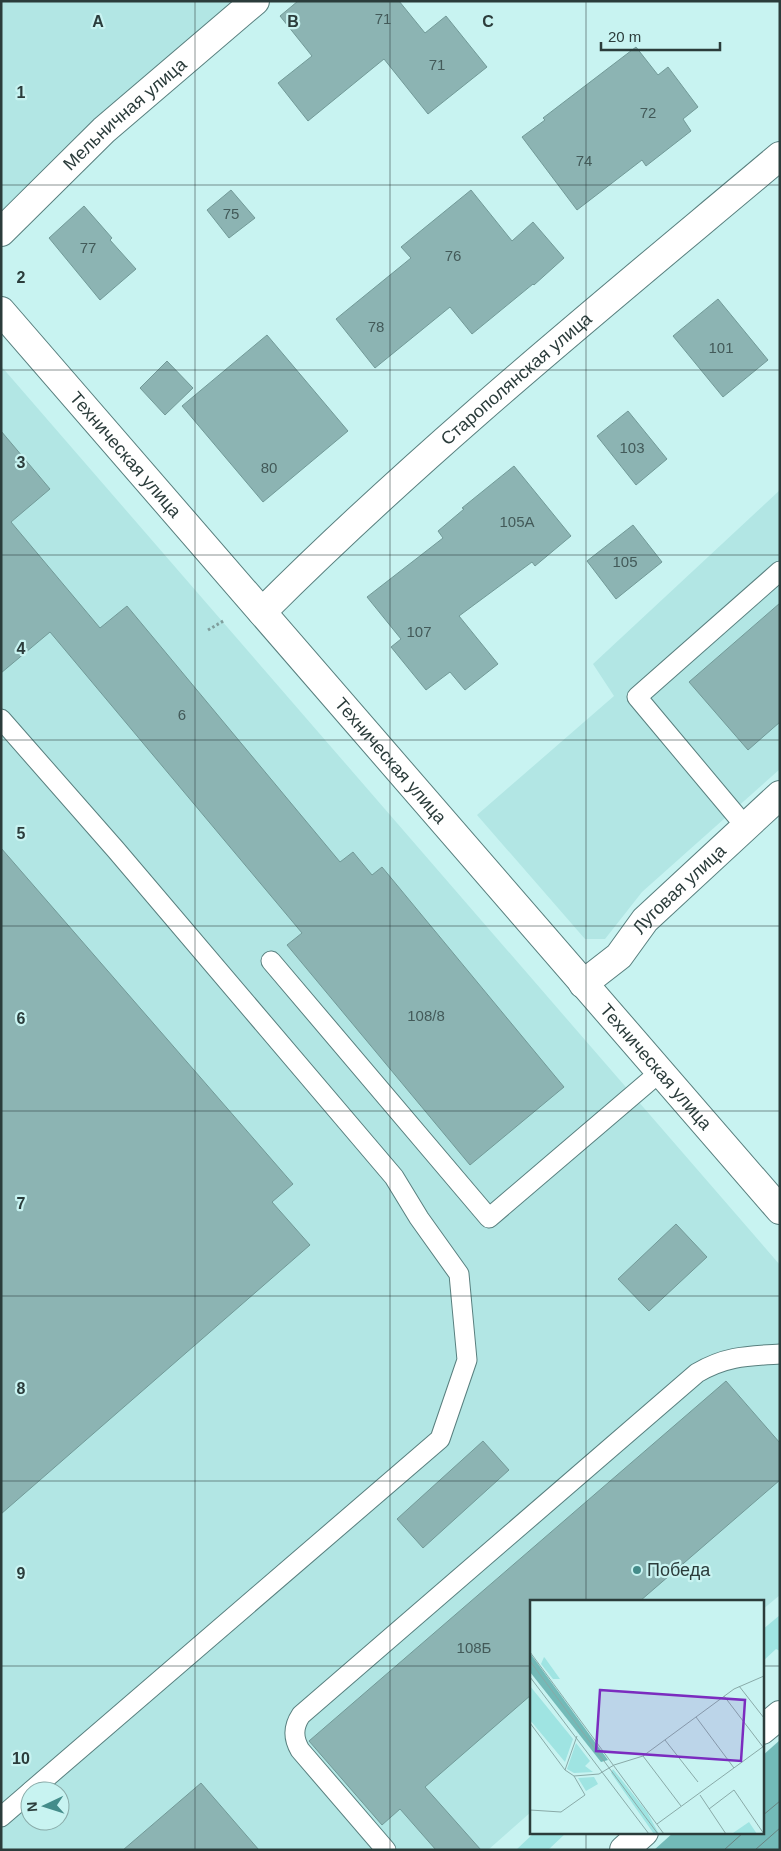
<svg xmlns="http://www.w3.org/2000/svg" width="781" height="1851" font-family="Helvetica,sans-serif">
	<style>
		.built { fill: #b2e6e4; fill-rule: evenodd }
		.green { fill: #9fe4e2 }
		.forest { fill: #73bab8 }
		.building { fill: #8cb4b3; stroke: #729a98 }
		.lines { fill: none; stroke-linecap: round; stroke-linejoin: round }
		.service-casing { stroke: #587f7e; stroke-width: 21 }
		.minor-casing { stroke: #587f7e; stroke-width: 30 }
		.secondary-casing { stroke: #587f7e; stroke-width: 30 }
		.path { stroke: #7f9e9c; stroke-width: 3; stroke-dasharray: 2.5 2.5; stroke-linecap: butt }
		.service { stroke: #fff; stroke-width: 19 }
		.minor { stroke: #fff; stroke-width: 28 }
		.secondary { stroke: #fff; stroke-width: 28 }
		.tram { stroke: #688381; stroke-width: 1 }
		.grid { fill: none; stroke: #2b3c3b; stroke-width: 1; stroke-opacity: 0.55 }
		.poi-dot { fill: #448c8a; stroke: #c8f3f1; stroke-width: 2 }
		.labels { text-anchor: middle; stroke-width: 4.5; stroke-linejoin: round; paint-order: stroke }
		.number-label { font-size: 15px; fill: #435a59 }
		.street-label { font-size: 18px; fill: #2b3c3b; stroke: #c8f3f1 }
		.poi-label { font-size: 18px; fill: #2b3c3b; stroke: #c8f3f1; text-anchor: start }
		.inset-road { fill: none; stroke: #89aaa8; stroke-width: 1 }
		.view { fill: #7b2cbf; fill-opacity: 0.15; stroke: #7b2cbf; stroke-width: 2.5 }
		.inset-edge { fill: none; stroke: #2b3c3b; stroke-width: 2.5 }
		.grid-label { font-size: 16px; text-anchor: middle; font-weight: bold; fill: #2b3c3b; stroke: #c8f3f1; stroke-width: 4.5; stroke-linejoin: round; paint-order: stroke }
	</style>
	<rect width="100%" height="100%" fill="#c8f3f1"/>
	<!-- built -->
	<g class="built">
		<polygon points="1,1 238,1 1,214"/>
		<path d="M1 366 780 1265V1595L762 1610V1601H531V1812L488 1850H1ZM30 1791H60V1821H30Z"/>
		<polygon points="780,490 780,769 642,892 605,939 585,939 477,815 614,696 593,664"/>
	</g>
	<!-- green -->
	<g class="green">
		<polygon points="780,1615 780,1651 776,1649 762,1662 762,1630"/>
		<polygon points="535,1832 567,1832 548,1850 516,1850"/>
	</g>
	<!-- forest -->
	<polygon class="forest" points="780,1740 780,1850 654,1850 674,1832 762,1832 762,1756"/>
	<!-- building -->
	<g class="building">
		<polygon points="298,1 399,1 425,33 446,16 487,67 428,114 384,59 308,121 278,83 312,56 280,16"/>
		<polygon points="636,47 658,75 668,67 698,107 683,119 691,131 646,166 642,160 577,210 522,137 545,120 543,118"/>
		<polygon points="231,190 255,218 229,238 207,210"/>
		<polygon points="471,190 512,241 533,222 564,258 534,285 533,284 472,334 450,307 375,368 336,319 411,258 401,247"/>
		<polygon points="84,206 112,238 110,240 136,269 100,300 49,238"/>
		<polygon points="718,299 768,360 723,397 673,336"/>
		<polygon points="267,335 348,431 263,502 182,406"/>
		<polygon points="167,361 193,388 165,415 140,388"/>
		<polygon points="628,411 667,459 636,485 597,436"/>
		<polygon points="1,431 50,489 11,522 100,628 127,606 340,862 353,852 372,875 382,867 564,1087 470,1165 287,945 302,933 50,632 1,673"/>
		<polygon points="514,466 571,536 535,566 532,562 459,616 498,664 465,690 450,672 426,690 391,647 401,639 367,597 443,538 438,531 464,509 462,508"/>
		<polygon points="633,525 662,562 616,599 587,561"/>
		<polygon points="780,603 780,722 748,750 689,682"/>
		<polygon points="1,848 293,1184 272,1202 310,1245 1,1514"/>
		<polygon points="676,1224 707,1257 649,1311 618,1279"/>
		<polygon points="726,1381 780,1443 780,1480 640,1601 531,1601 531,1695 425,1787 481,1850 436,1850 400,1809 382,1825 309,1741"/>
		<polygon points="483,1441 509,1470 423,1548 397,1519"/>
		<polygon points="201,1783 259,1850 123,1850"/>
	</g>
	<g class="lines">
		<defs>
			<g id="service">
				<polyline points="1,719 116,850 394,1177 419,1218 459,1274 467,1360 440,1439 31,1791"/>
				<polyline points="745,826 637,697 780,571"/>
				<polyline points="271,961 489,1218 660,1072"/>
				<polyline points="1,1817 30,1792"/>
				<path d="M386 1850 300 1750C293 1738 293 1727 301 1715L697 1373C726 1356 747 1356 780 1354"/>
			</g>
			<g id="minor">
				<path id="s1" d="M1 232 104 130 255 1"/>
				<path id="s2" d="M262 612C425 449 604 304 780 156"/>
				<path id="s3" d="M583 984 619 956 645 920 780 795"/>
				<polyline points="762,1730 780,1715"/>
				<polyline points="624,1850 644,1832"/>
			</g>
			<g id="secondary">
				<path id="s4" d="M1 311 780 1210"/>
			</g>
		</defs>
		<!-- service casing -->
		<use href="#service" class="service-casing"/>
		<!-- minor casing -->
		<use href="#minor" class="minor-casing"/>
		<!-- secondary casing -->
		<use href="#secondary" class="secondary-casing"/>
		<!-- path -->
		<polyline class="path" points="208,630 225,620"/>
		<!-- service -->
		<use href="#service" class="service"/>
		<!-- minor -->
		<use href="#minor" class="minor"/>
		<!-- secondary -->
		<use href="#secondary" class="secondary"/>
		<!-- tram -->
		<g class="tram">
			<polyline points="762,1816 780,1801"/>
			<polyline points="724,1850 744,1832"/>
			<polyline points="755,1850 780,1828"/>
		</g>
	</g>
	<!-- grid -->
	<path class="grid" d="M195 1V1850M390 1V1850M586 1V1601M1 185H780M1 370H780M1 555H780M1 740H780M1 926H780M1 1111H780M1 1296H780M1 1481H780M1 1666H531M762 1666H780M586 1832V1850"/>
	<!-- markers -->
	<circle class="poi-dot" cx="637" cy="1570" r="5"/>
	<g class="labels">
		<!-- number labels -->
		<g class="number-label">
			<text x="383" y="24">71</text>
			<text x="437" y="70">71</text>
			<text x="648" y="118">72</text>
			<text x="584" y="166">74</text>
			<text x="231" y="219">75</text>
			<text x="88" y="253">77</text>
			<text x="453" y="261">76</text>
			<text x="376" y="332">78</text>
			<text x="721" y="353">101</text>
			<text x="632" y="453">103</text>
			<text x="269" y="473">80</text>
			<text x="517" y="527">105А</text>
			<text x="625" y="567">105</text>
			<text x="419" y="637">107</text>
			<text x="182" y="720">6</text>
			<text x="426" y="1021">108/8</text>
			<text x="474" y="1653">108Б</text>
		</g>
		<!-- street labels -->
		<g class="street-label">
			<text dy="6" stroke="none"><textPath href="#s1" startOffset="171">Мельничная улица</textPath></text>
			<text dy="6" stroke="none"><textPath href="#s2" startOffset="345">Старополянская улица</textPath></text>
			<text dy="6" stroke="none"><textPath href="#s4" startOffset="190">Техническая улица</textPath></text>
			<text dy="6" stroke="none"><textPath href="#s4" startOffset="595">Техническая улица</textPath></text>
			<text dy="6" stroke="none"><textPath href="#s3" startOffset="136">Луговая улица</textPath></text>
			<text dy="6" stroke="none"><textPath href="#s4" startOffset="1000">Техническая улица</textPath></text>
		</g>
		<!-- poi labels -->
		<g class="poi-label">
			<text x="647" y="1576">Победа</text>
		</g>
	</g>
	<!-- overview -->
	<g transform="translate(530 1600)">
		<rect width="234" height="234" fill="#c8f3f1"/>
		<path d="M14 57 15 58 30 79H23L11 64ZM0 86 43 139 35 162 0 120ZM46 143 60 161 55 166 63 172 44 173 37 169ZM83 169 117 212 129 234H124L81 173ZM64 177 68 184 56 191 48 178ZM219 222 227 234H204L203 233Z" fill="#9fe4e2"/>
		<path d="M0 53 78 160 71 162 0 72Z" fill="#73bab8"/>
		<path class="inset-road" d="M0 52 134 234M0 61 128 234M0 77 119 234M209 86 234 118M194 96 233 147M166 117 204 168M0 123 35 170M47 136 35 170 44 176 69 174 84 165 113 156 204 89 234 76M135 140 168 182M113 156 151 206M170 195 196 234M179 209 204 190 234 234M0 210 31 212 55 195 44 176M127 224 234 146"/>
		<path class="view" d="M70 90 215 100 211 161 66 151Z"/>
		<rect width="234" height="234" class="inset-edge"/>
	</g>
	<g class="grid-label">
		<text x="98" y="27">A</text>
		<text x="293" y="27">B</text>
		<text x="488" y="27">C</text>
		<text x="21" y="98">1</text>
		<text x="21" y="283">2</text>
		<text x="21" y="468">3</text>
		<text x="21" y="654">4</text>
		<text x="21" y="839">5</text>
		<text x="21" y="1024">6</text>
		<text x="21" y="1209">7</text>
		<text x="21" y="1394">8</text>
		<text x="21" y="1579">9</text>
		<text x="21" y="1764">10</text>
	</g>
	<!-- border -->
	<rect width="781" height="1851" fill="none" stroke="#2b3c3b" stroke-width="5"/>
	<!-- north arrow -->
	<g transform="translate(45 1806) rotate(266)"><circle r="24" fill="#c8f3f1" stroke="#89aaa8"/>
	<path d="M0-4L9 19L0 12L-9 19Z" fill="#448c8a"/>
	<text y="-8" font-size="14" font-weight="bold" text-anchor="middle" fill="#2b3c3b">N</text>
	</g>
	<!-- scale -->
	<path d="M601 42v8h119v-8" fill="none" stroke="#2b3c3b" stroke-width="2.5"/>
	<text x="608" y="42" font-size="15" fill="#2b3c3b" stroke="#c8f3f1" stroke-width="4" paint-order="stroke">20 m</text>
</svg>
